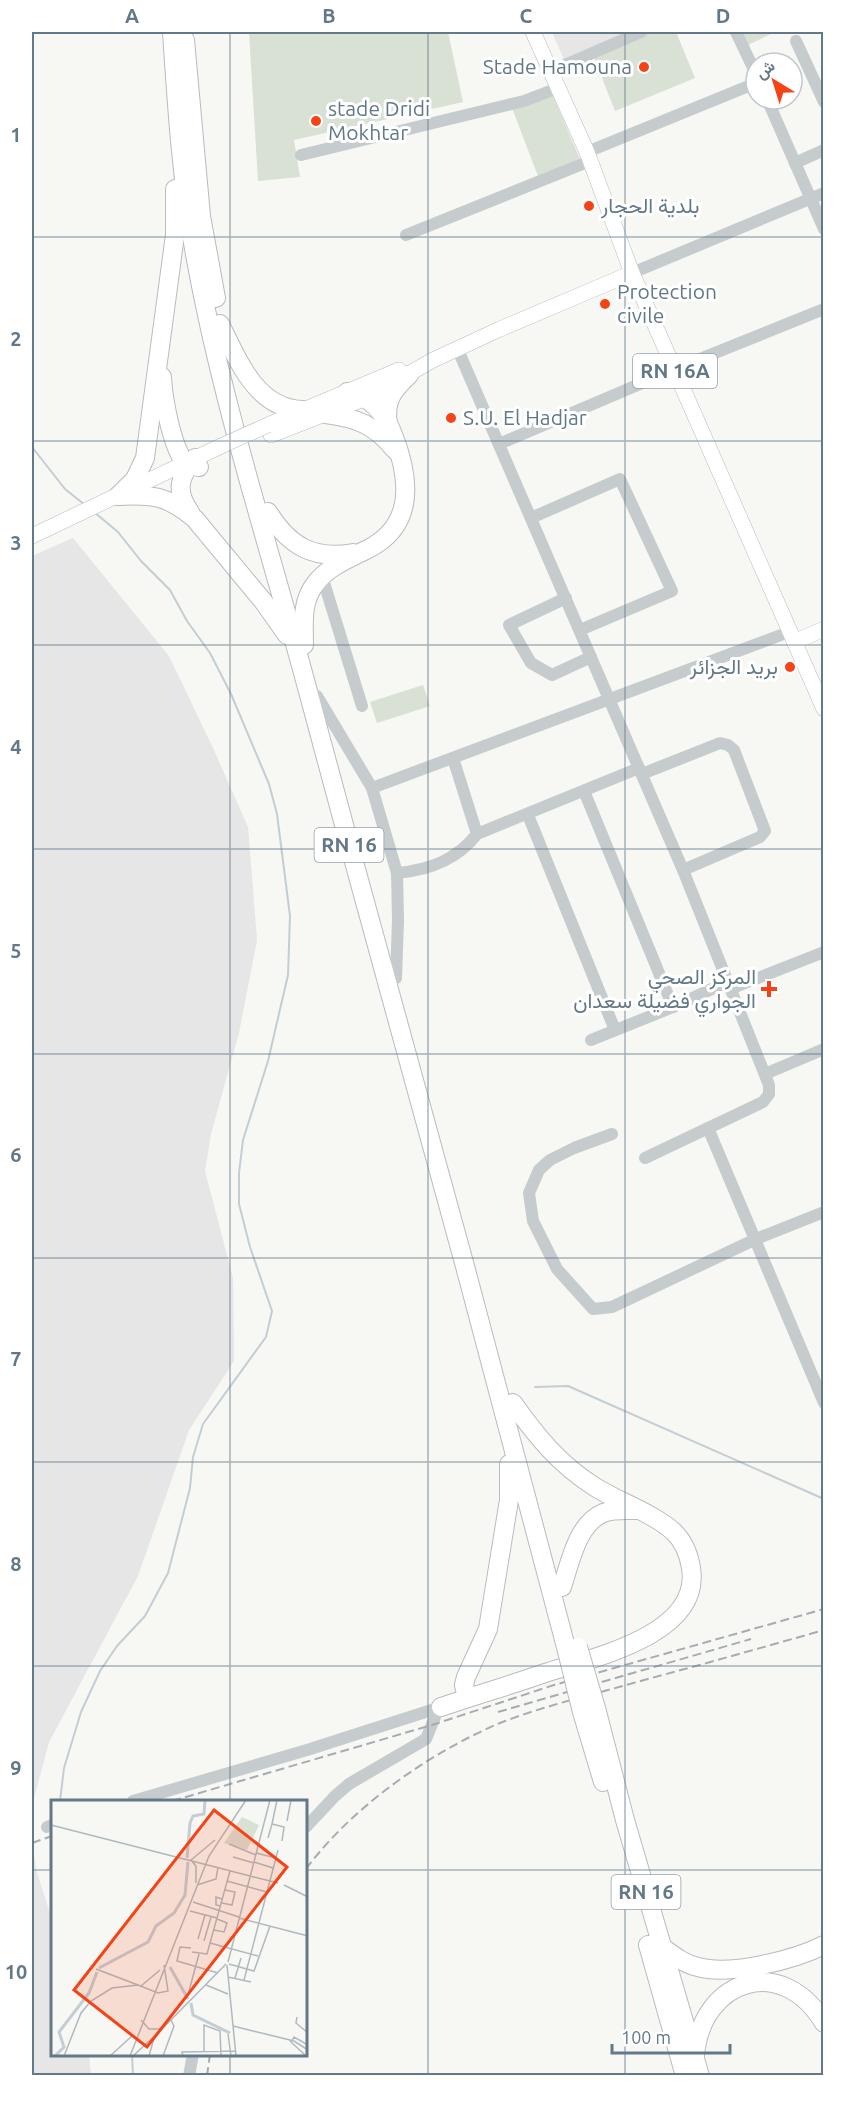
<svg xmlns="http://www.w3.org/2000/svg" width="855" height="2107" font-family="Ubuntu,Vazirmatn,sans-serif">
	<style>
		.built { fill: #e5e6e5 }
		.green { fill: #d9e0d4 }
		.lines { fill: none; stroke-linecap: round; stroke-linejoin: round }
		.stream { stroke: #c2ced3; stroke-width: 2 }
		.major-casing { stroke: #b9bec1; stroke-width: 16 }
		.highway-casing { stroke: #b8bcbf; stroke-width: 20 }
		.minor { stroke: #c6cbce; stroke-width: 12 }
		.major { stroke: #fff; stroke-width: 15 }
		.highway { stroke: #fff; stroke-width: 18 }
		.rail { stroke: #a6adb2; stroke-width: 2; stroke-dasharray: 9 4.5; stroke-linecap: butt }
		.major-bridge-casing { stroke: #b9bec1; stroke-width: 16; stroke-linecap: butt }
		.highway-bridge-casing { stroke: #b8bcbf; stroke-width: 20; stroke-linecap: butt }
		.major-bridge { stroke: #fff; stroke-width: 15 }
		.highway-bridge { stroke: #fff; stroke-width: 18 }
		.grid { fill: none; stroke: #637988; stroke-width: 1.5; stroke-opacity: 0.55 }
		.poi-dot { fill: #f54316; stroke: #fff; stroke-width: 2 }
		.labels { text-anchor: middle; stroke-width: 6; stroke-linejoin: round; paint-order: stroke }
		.shield { fill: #fff; stroke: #92a1ac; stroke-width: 1.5 }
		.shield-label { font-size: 20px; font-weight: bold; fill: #637988 }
		.poi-label { font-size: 21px; fill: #637988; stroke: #fff; text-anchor: start }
		.inset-river { fill: none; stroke: #c2ced3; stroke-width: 3 }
		.inset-road { fill: none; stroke: #afbabf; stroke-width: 1.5 }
		.view { fill: #f54316; fill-opacity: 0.15; stroke: #f54316; stroke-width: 3 }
		.inset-edge { fill: none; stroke: #637988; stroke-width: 3 }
		.neatline { fill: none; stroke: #637988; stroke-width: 2 }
		.grid-label { font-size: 20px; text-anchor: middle; font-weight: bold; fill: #637988 }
	</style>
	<rect width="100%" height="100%" fill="#f7f7f4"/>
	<!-- built -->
	<g class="built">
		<polygon points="552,32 632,32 565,62"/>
		<polygon points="73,538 169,656 213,748 248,827 257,940 239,1033 211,1134 205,1171 233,1278 234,1361 189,1430 138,1576 49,1742 32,1806 32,556"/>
		<polygon points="32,1837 36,1869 52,1920 52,2054 89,2055 91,2075 32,2075"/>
	</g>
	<!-- green -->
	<g class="green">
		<polygon points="249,32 448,32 463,102 294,140 300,177 258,181"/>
		<polygon points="652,32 676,32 695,78 615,111 594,57"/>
		<polygon points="742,32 775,32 748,45"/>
		<polygon points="553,96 580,159 538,176 512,108"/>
		<polygon points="423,685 430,706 377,723 370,702"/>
	</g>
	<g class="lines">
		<!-- stream -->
		<g class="stream">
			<polyline points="32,447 65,489 85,505"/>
			<polyline points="535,1387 568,1386 824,1499"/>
			<polyline points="60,1801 64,1768 81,1712 100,1671 117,1646 145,1616 168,1573 190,1488 193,1457 203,1424 266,1337 272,1311 250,1247 239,1204 239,1173 243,1140 268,1061 288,975 290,916 277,814 269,784 231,694 210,653 187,621 170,590 141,561 118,532 94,512"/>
			<polyline points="132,2054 133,2076"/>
		</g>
		<defs>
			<g id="major">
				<polyline points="533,32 587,152 632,273 824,709"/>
				<polyline points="268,425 399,370"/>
				<polyline points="271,435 366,398 433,360 500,329 632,273"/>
				<polyline points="32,536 221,446"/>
				<polyline points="794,642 824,629"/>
			</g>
			<g id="highway">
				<path d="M172 32C177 109 182 188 197 265 224 411 271 552 309 695 360 887 414 1078 466 1270 500 1397 533 1524 567 1651"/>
				<polyline points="185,40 201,216 216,298"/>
				<path d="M220 324C238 360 256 409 303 410"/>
				<path d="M162 377C163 398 172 450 187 465L199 467"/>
				<path d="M326 414C357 418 375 425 395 450"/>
				<path d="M388 423C384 401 393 390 409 375"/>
				<polyline points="118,496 135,479 145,458 175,235 175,189"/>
				<path d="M118 496C153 494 168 496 195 519L263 601 287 635"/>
				<path d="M190 512C175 491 179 476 195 458"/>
				<path d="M268 512C289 546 313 560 353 553"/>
				<path d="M304 645C304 624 301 602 315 584 327 567 350 558 368 549 415 525 410 479 394 437 386 415 372 396 347 392"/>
				<path d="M562 1587C570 1563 577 1524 603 1513 613 1509 625 1510 637 1510"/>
				<polyline points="467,1698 464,1685 466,1677 488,1629 509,1500 509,1464"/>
				<path d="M441 1707C476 1695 511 1685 545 1673 592 1658 702 1635 691 1568 689 1555 683 1541 674 1532 653 1513 619 1502 595 1487 560 1465 536 1436 513 1403"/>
				<polyline points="596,1708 625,1820 700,2076"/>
				<polyline points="582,1712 603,1782"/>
				<polyline points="648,1945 685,2076"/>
				<path d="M662 1947C673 1955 684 1964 698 1967 730 1976 794 1960 824 1945"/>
				<path d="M695 2055C702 1979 782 1953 824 2023"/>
			</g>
		</defs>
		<!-- major casing -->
		<use href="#major" class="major-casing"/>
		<!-- highway casing -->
		<use href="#highway" class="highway-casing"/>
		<!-- minor -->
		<g class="minor">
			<polyline points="736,32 756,74"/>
			<polyline points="796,41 824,102"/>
			<polyline points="551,71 641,32"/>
			<polyline points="767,99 824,229"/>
			<polyline points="587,152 756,83"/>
			<polyline points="301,155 524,101 558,88"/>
			<polyline points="795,163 824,150"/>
			<polyline points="406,235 590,161"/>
			<polyline points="632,273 824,193"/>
			<polyline points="458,350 683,870 769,1085 769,1094 763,1102 645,1158"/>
			<polyline points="499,444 675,369 824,309"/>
			<polyline points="531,518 620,479 672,591 580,630"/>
			<polyline points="322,576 362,706"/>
			<polyline points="566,598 509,625 531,663 552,675 591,657"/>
			<polyline points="317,696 372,788 397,873 398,920 396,978"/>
			<polyline points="453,758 477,834"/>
			<polyline points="642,774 720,743 728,745 734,750 765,831 760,837 683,870"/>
			<polyline points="372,788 789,632"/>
			<polyline points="584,791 673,1007"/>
			<polyline points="528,815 615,1030"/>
			<path d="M397 873C429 870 457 860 477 834L639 768"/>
			<polyline points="730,989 824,952"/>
			<polyline points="591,1040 673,1007 727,982"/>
			<polyline points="765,1074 824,1049"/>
			<polyline points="708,1128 824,1403"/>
			<polyline points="612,1134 574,1148 550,1160 539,1170 529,1193 533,1221 557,1269 593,1309 612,1307 756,1239 824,1212"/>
			<polyline points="133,1801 307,1750 441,1707"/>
			<polyline points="47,1827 52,1825"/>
			<polyline points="306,1827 335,1796 349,1784 426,1739 437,1712 441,1707"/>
			<polyline points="189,2076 193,2054"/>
		</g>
		<!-- major -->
		<use href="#major" class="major"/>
		<!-- highway -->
		<use href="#highway" class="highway"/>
		<!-- rail -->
		<g class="rail">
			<polyline points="498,1712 751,1639"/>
			<polyline points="172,1801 432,1725 554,1685 824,1609"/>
			<polyline points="32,1843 52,1836"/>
			<path d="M306 1869C352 1807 429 1753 500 1723 546 1705 596 1694 644 1680 704 1664 764 1647 824 1630"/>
			<polyline points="207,2076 210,2054"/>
		</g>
		<defs>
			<polyline id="major-bridge" points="221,446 268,425"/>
			<g id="highway-bridge">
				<polyline points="578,1647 596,1708"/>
				<polyline points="567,1651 582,1712"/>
			</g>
		</defs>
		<!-- major-bridge casing -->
		<use href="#major-bridge" class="major-bridge-casing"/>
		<!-- highway-bridge casing -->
		<use href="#highway-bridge" class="highway-bridge-casing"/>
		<!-- major-bridge -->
		<use href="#major-bridge" class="major-bridge"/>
		<!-- highway-bridge -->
		<use href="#highway-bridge" class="highway-bridge"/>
	</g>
	<!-- grid -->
	<path class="grid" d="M230 32V1801M428 32V2076M625 32V2076M32 237H824M32 441H824M32 645H824M32 849H824M32 1054H824M32 1258H824M32 1462H824M32 1666H824M32 1870H52M306 1870H824M230 2054V2076"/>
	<!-- markers -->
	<g class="poi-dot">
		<circle cx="644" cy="67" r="6"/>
		<circle cx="316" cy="121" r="6"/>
		<circle cx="589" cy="206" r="6"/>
		<circle cx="605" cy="304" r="6"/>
		<circle cx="451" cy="418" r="6"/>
		<circle cx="790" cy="667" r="6"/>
		<path d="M766 980h6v6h6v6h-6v6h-6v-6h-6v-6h6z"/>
	</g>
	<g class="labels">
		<!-- shield labels -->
		<g class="shield">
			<rect x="633" y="354" width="84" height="34" rx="4.5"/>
			<rect x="314.5" y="828" width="69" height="34" rx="4.5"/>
			<rect x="611.5" y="1875" width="69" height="34" rx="4.5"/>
		</g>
		<g class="shield-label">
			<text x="675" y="378">RN 16A</text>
			<text x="349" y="852">RN 16</text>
			<text x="646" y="1899">RN 16</text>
		</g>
		<!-- poi labels -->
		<g class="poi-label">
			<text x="632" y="74" text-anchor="end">Stade Hamouna</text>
			<text x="328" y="116">stade Dridi<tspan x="328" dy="24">Mokhtar</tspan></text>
			<text x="601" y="213">بلدية الحجار</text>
			<text x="617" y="299">Protection<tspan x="617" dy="24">civile</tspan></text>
			<text x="463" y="425">S.U. El Hadjar</text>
			<text x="778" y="674" text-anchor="end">بريد الجزائر</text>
			<text x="756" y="984" text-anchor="end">المركز الصحي<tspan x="756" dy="24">الجواري فضيلة سعدان</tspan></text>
		</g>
	</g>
	<!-- overview -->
	<g transform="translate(51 1800)">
		<rect width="256" height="256" fill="#f7f7f4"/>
		<path d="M191 17 208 25 196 50 173 43Z" fill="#d9e0d4"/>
		<path class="inset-river" d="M136 58 139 23 142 16 153 14 154 0M119 167 137 199M48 168 97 142 105 126 123 113 134 95 137 62M140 203 142 215 179 233M4 256 13 247 8 232 38 193 46 172"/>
		<path class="inset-road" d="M236 21 240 0M221 24 226 0M0 25 176 70M217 38 221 24 233 27 231 41M178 44 205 55M205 53 225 58M182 57 203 63M203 62 222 68M172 69 199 76M199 76 227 83M176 81 216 92M145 83V66L140 60 164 40M146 85 165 79 167 67M233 85 257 97M142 102 188 117M171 103 181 105 184 92 174 90M170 106 165 105V97L171 99M139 111 166 118M188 118 257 136M163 130 173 132 176 123 166 119M147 139 154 115M153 141 160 117M159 143 207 156M140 148 129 147 126 161 167 173M141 152 156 154 179 71M177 162 219 0M178 164 203 171 219 126M176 165 185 256M45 169 87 185M177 177 200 182M184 178 190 158M193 180 227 50M87 185 107 193 117 191 113 165M155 185 177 194M90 186 109 170M138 191 148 154M246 217 245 223 257 233M90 220 98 229H110M182 226 243 241 257 250M111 229 175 164M177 234 180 256M239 241 255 256M241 241 243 237 257 245M153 251V225L169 231 170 256M13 256 30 213 40 201 61 188 87 185M59 256 81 236M79 256 158 56 195 0M82 256 111 229M98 256 103 238M112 256 123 226 120 220M132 256 131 252 184 251"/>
		<path class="view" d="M163 10 236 67 96 247 23 190Z"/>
		<rect width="256" height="256" class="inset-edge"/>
	</g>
	<!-- border -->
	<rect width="855" height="2107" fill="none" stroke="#ffffff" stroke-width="66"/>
	<!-- north arrow -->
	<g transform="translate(774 81) rotate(322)"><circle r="28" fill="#ffffff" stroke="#c1c9cf" stroke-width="1.5"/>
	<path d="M0-4.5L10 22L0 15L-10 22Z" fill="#f54316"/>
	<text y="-9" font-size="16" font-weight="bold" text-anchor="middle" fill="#637988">ش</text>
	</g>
	<!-- scale -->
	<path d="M612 2044v9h118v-9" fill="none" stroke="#637988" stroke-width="3"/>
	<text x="621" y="2044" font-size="18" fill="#637988" stroke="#ffffff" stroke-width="4.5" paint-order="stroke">100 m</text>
	<rect x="33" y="33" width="789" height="2041" class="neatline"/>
	<g class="grid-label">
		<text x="132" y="23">A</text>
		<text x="329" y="23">B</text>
		<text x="526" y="23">C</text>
		<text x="723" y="23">D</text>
		<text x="16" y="142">1</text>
		<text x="16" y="346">2</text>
		<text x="16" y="550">3</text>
		<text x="16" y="754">4</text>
		<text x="16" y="958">5</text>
		<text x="16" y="1162">6</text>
		<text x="16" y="1366">7</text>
		<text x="16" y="1571">8</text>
		<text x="16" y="1775">9</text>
		<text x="16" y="1979">10</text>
	</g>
</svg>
